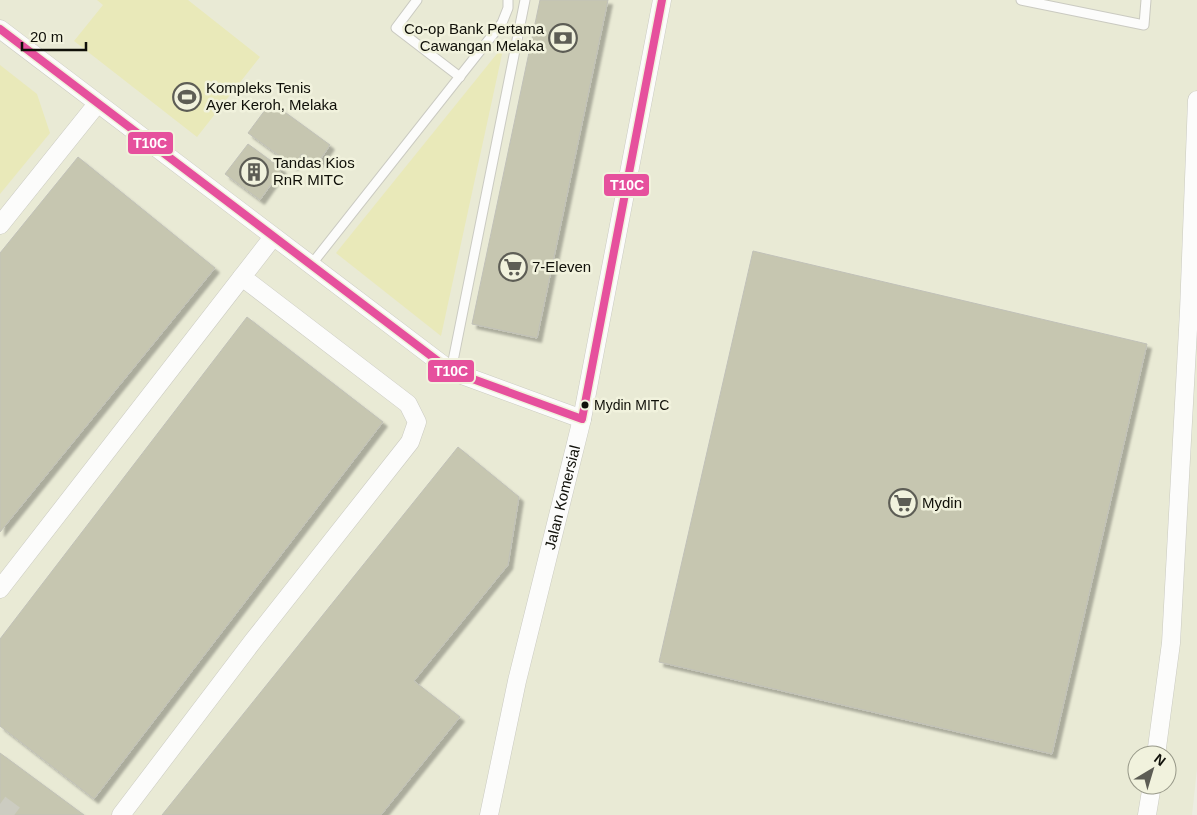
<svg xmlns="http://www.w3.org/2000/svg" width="1197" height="815" font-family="Arial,sans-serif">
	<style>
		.built { fill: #e9ead5; fill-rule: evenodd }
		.green { fill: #e9e9b9 }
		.building { fill: #c6c6b0; stroke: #c1c1b8; filter: url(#shadow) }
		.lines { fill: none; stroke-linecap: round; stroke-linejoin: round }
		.street-tunnel { stroke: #ccccc1; stroke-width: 18; stroke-dasharray: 18 9; stroke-linecap: butt }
		.lane-casing { stroke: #cacac1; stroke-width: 11 }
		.street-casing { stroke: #cacac1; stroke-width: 19 }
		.lane { stroke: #fcfcfb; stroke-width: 9 }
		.street { stroke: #fcfcfb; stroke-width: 18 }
		.bus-1-casing { stroke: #f1f2dd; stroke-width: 11 }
		.bus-1 { stroke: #e6509d; stroke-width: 8 }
		.bus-dot { fill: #101009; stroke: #f1f2dd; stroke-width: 2 }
		.labels { text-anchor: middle; stroke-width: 5; stroke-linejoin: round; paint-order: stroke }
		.bus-label { font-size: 14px; fill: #101009; stroke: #f1f2dd; text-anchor: start }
		.poi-label { font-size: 15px; fill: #101009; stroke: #f1f2dd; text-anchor: start }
		.street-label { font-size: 15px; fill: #101009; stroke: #f1f2dd }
		.line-badge { stroke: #f1f2dd; stroke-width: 2 }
		.badge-label { font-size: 14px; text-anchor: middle; font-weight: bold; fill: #fff }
	</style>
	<defs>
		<filter id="shadow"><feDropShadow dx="4.5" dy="4.5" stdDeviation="1" flood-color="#0004"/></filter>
	</defs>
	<rect width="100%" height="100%" fill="#edede2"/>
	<!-- built -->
	<path class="built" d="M0 0H1197V769L1192 815H0ZM1137 755H1167V785H1137Z"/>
	<!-- green -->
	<g class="green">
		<polygon points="97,0 188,0 260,57 197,137 74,41 103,5"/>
		<polygon points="504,45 441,336 336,253"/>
		<polygon points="0,65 37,94 50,133 0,194"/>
	</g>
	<!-- building -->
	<g class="building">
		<polygon points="540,0 608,0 537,338 472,324"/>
		<polygon points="271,102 330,145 318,163 302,154 293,166 248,133"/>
		<polygon points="248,144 282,169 260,200 225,174"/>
		<polygon points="78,157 215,268 0,532 0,253"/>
		<polygon points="753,251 1147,344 1052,754 659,662"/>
		<polygon points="247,317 383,422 94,799 0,726 0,639"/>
		<polygon points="458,447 519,497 508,565 414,681 460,717 381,815 162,815"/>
		<polygon points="0,753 84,815 0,815"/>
	</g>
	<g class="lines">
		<!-- street-tunnel -->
		<polyline class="street-tunnel" points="0,804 15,815"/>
		<defs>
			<g id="lane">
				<polyline points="417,0 396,28 460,77"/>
				<polyline points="1021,0 1144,25 1146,0"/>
				<polyline points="311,265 502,23 508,8 508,0"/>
				<polyline points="451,371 525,0"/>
			</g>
			<g id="street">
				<polyline points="0,29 451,371 582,419"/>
				<polyline points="0,225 97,104"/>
				<polyline points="0,589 273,237"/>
				<polyline points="1156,755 1171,643 1189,311 1197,100"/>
				<polyline points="121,815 253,641 410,442 417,422 408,404 242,277"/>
				<path id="s1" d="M489 815 517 681 582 419 662 0"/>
				<polyline points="1147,815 1152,785"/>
			</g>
		</defs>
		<!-- lane casing -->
		<use href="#lane" class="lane-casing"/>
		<!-- street casing -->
		<use href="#street" class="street-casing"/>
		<!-- lane -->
		<use href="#lane" class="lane"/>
		<!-- street -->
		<use href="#street" class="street"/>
		<defs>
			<polyline id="bus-1" points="0,29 451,371 582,419 662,0"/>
		</defs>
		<!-- bus-1 casing -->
		<use href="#bus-1" class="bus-1-casing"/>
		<!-- bus-1 -->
		<use href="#bus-1" class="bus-1"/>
	</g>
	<!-- icons -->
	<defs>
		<symbol id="bank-ring" viewBox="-11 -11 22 22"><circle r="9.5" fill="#f1f2dd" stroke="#5d5d55" stroke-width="1.5"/><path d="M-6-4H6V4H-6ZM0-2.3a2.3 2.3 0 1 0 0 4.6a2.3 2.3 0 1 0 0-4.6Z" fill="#5d5d55"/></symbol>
		<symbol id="stadium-ring" viewBox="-11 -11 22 22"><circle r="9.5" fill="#f1f2dd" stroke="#5d5d55" stroke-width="1.5"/><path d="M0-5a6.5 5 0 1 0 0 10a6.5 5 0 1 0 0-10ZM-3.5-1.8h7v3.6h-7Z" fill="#5d5d55"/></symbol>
		<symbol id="building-ring" viewBox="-11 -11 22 22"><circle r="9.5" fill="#f1f2dd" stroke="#5d5d55" stroke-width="1.5"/><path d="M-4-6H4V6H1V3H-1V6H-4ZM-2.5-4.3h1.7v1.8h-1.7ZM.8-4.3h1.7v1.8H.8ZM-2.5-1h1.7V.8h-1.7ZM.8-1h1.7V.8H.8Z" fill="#5d5d55"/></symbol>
		<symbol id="supermarket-ring" viewBox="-11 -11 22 22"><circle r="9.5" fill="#f1f2dd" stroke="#5d5d55" stroke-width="1.5"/><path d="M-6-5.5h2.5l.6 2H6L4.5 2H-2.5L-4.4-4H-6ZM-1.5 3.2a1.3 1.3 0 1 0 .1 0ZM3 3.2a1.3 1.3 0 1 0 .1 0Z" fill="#5d5d55"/></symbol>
	</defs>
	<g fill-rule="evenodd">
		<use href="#bank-ring" x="547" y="22" width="32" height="32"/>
		<use href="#stadium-ring" x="171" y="81" width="32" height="32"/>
		<use href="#building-ring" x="238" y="156" width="32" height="32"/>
		<use href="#supermarket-ring" x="497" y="251" width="32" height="32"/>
		<use href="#supermarket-ring" x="887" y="487" width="32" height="32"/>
	</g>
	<!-- markers -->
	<circle class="bus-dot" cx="585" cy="405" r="4.5"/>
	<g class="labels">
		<!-- bus labels -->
		<g class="bus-label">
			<text x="594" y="410">Mydin MITC</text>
		</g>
		<!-- poi labels -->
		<g class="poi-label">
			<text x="544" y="34" text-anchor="end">Co-op Bank Pertama<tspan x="544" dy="17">Cawangan Melaka</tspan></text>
			<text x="206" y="93">Kompleks Tenis<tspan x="206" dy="17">Ayer Keroh, Melaka</tspan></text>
			<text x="273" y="168">Tandas Kios<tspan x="273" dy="17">RnR MITC</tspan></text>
			<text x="532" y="272">7-Eleven</text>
			<text x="922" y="508">Mydin</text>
		</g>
		<!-- street labels -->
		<g class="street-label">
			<text dy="5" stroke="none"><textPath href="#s1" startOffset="326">Jalan Komersial</textPath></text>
		</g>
	</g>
	<g class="line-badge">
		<rect x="127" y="131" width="47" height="24" rx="5" fill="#e6509d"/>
		<rect x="603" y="173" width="47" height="24" rx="5" fill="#e6509d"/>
		<rect x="427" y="359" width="48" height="24" rx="5" fill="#e6509d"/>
	</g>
	<g class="badge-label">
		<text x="150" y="148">T10C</text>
		<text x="627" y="190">T10C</text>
		<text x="451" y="376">T10C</text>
	</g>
	<!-- north arrow -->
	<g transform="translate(1152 770) rotate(38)"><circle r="24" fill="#f1f2dd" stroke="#979888"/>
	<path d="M0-4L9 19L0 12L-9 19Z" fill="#5d5d55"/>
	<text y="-8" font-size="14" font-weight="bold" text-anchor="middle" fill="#101009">N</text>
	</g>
	<!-- scale -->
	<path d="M22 42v8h64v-8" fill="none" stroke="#101009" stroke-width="2.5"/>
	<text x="30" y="42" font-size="15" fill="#101009" stroke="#f1f2dd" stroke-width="4" paint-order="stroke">20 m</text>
</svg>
